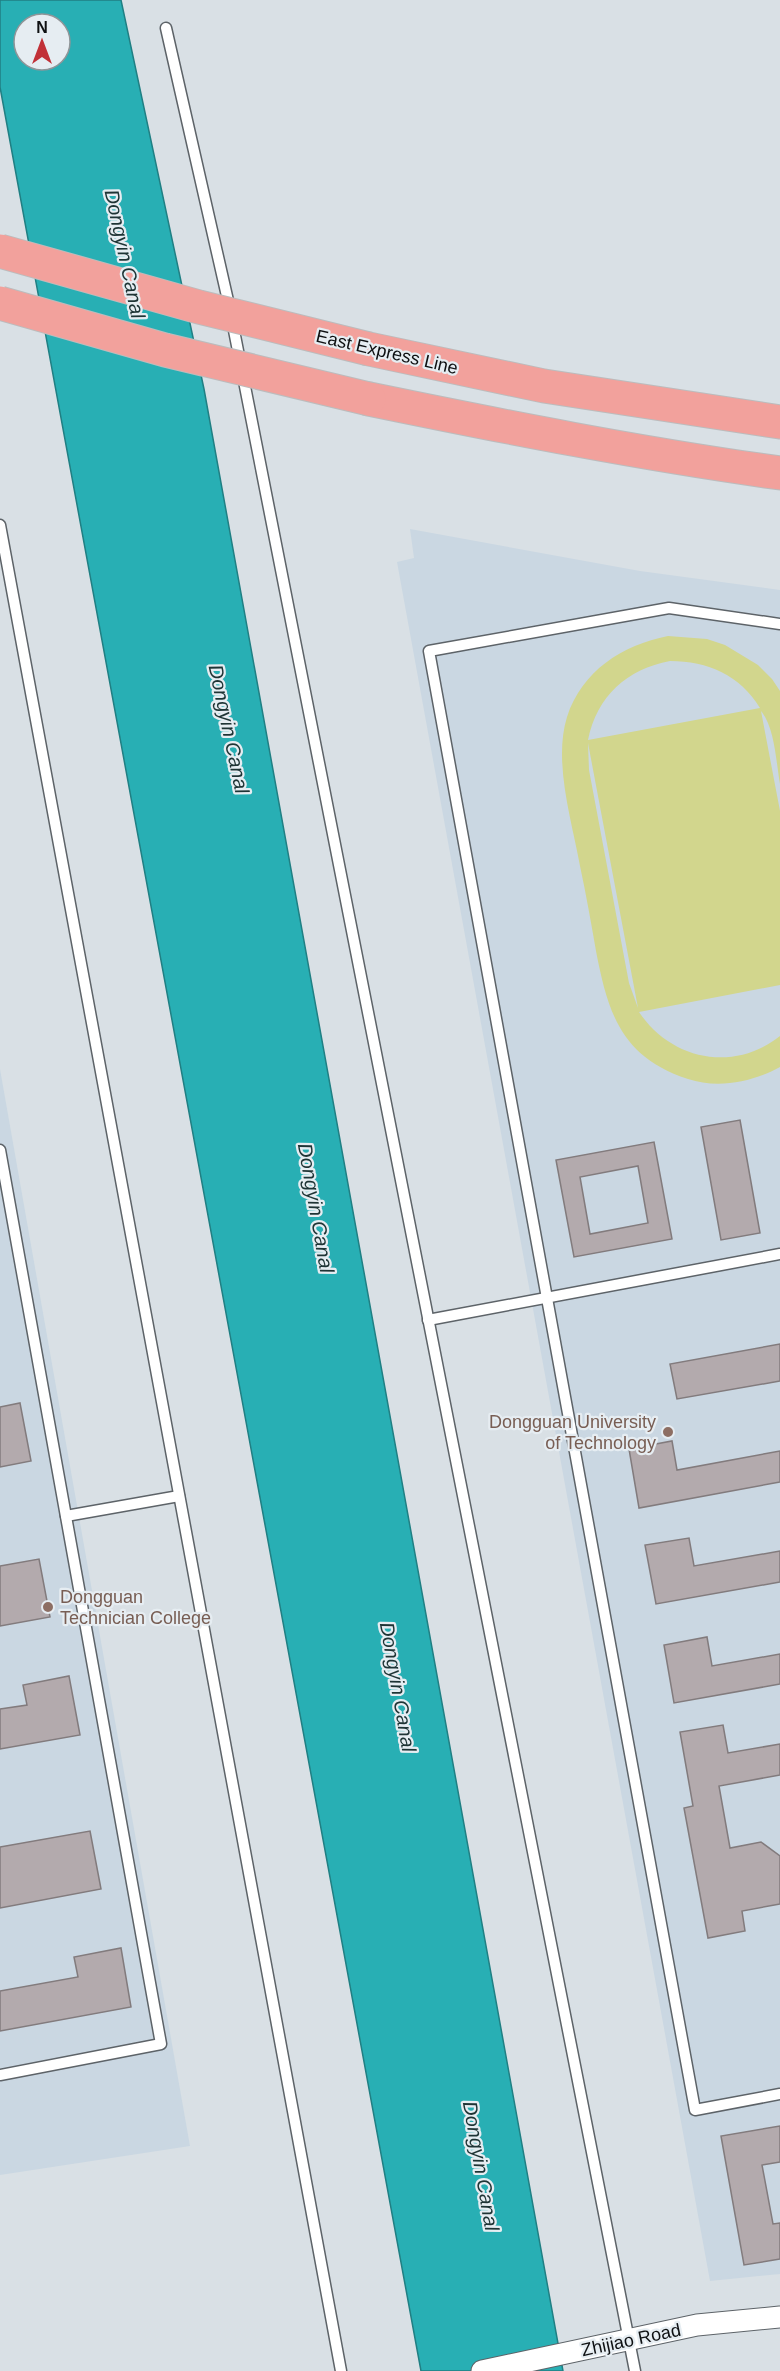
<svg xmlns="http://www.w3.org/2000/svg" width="780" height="2371" font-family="Arial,sans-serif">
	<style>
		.built { fill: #cad7e2 }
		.green { fill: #d2d68d; fill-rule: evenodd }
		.water { fill: #28afb4; stroke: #207f83; stroke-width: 1.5; fill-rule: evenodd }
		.building { fill: #b3aaad; stroke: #827b7d; stroke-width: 1.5; fill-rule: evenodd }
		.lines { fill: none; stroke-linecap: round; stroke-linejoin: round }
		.lane-casing { stroke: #5d6368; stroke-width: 13 }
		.street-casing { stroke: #5d6368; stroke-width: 23 }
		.highway-casing { stroke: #bcbcbd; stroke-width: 35 }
		.lane { stroke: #fff; stroke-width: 10 }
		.street { stroke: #fff; stroke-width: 21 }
		.highway { stroke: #f2a19c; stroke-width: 33 }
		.highway-bridge-casing { stroke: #bcbcbd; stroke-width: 35; stroke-linecap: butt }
		.highway-bridge { stroke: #f2a19c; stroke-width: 33 }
		.education-dot { fill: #8d6e63; stroke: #e6edf2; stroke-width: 2 }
		.labels { text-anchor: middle; stroke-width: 4.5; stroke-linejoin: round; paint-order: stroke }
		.street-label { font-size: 18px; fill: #0e1012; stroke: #e6edf2 }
		.education-label { font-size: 18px; fill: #785e54; stroke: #e6edf2; text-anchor: end }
		.water-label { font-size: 20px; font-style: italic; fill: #1e3435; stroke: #e6edf2 }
	</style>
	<rect width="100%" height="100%" fill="#d9e0e5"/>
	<!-- built -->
	<g class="built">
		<polygon points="410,529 640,571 780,590 780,2274 710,2281 397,562 414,558"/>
		<polygon points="0,1069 190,2146 0,2175"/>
	</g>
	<!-- green -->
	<path class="green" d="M668 636 707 639 725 645 758 665 772 679 780 691V784C776 762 775 728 761 711L780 811V985L639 1012C671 1060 734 1073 780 1036V1067C753 1082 718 1089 688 1079 621 1057 608 1013 596 951 591 922 586 894 580 866 572 821 553 762 567 717 582 671 622 645 668 636ZM670 661C708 661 740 675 760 708L588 740C597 696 627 669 670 661ZM588 743 638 1008 629 983 589 770Z"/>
	<!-- water -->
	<path class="water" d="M0 0H121L204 389 563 2371H421L0 87ZM24 24H60V60H24Z"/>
	<!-- building -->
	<g class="building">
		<polygon points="740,1120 760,1233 721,1240 701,1127"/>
		<path d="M654 1142 672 1239 574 1257 556 1160ZM638 1166 648 1223 590 1234 580 1177Z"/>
		<polygon points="780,1344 780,1381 677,1399 670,1364"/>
		<polygon points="20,1403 31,1461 0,1467 0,1407"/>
		<polygon points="672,1441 677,1470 780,1451 780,1482 639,1508 629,1449"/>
		<polygon points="689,1538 694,1566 780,1551 780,1582 656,1604 645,1545"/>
		<polygon points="39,1559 50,1617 0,1626 0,1566"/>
		<polygon points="707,1637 712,1666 780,1654 780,1684 674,1703 664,1645"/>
		<polygon points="69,1676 80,1735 0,1749 0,1709 27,1705 23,1685"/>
		<polygon points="723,1725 728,1753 780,1744 780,1775 719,1786 730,1848 761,1842 780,1856 780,1904 742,1911 745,1931 708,1938 684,1808 693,1806 680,1732"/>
		<polygon points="90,1831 101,1889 0,1908 0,1847"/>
		<polygon points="121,1948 131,2007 0,2031 0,1991 78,1977 74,1957"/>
		<polygon points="780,2126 780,2162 762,2165 773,2224 780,2223 780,2259 744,2265 721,2136"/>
	</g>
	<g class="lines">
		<defs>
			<g id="lane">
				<polyline points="166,28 229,305 635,2371"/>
				<polyline points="0,525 341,2371"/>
				<polyline points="780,624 669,608 429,651 695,2110 780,2094"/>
				<polyline points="0,1150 161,2044 0,2075"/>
				<polyline points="428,1320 780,1254"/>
				<polyline points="66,1516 179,1496"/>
			</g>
			<polyline id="street" points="482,2371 697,2325 780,2317"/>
			<g id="highway">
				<polyline points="369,349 544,386 780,422"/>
				<path d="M369 399C505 427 642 454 780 473"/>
			</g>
		</defs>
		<!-- lane casing -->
		<use href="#lane" class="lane-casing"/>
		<!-- street casing -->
		<use href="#street" class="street-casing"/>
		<!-- highway casing -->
		<use href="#highway" class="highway-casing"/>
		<!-- lane -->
		<use href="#lane" class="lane"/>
		<!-- street -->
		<use href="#street" class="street"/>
		<!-- highway -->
		<use href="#highway" class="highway"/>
		<defs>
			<g id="highway-bridge">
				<polyline points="0,251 199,307 369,349"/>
				<polyline points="0,303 165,350 369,399"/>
			</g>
		</defs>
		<!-- highway-bridge casing -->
		<use href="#highway-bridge" class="highway-bridge-casing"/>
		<!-- highway-bridge -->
		<use href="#highway-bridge" class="highway-bridge"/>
	</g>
	<!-- markers -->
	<g class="education-dot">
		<circle cx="668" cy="1432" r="6"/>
		<circle cx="48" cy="1607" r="6"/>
	</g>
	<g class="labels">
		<!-- street labels -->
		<g class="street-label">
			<text transform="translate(387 352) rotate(13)" y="6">East Express Line</text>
			<text transform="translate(631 2340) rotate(-12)" y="6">Zhijiao Road</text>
		</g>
		<!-- education labels -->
		<g class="education-label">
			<text x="656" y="1428">Dongguan University<tspan x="656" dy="21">of Technology</tspan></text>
			<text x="60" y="1603" text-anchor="start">Dongguan<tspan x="60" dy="21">Technician College</tspan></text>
		</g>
		<!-- water labels -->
		<g class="water-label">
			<text transform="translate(125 254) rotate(78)" y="7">Dongyin Canal</text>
			<text transform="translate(229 729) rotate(78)" y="7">Dongyin Canal</text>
			<text transform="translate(316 1208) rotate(80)" y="7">Dongyin Canal</text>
			<text transform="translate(398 1687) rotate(80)" y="7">Dongyin Canal</text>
			<text transform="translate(481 2166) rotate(80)" y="7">Dongyin Canal</text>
		</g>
	</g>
	<!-- north arrow -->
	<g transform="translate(42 42)"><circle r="28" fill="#e6edf2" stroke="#909598" stroke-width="1.5"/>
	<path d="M0-4.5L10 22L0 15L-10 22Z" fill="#c13138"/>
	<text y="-9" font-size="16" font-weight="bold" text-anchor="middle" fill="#0e1012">N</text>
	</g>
</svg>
